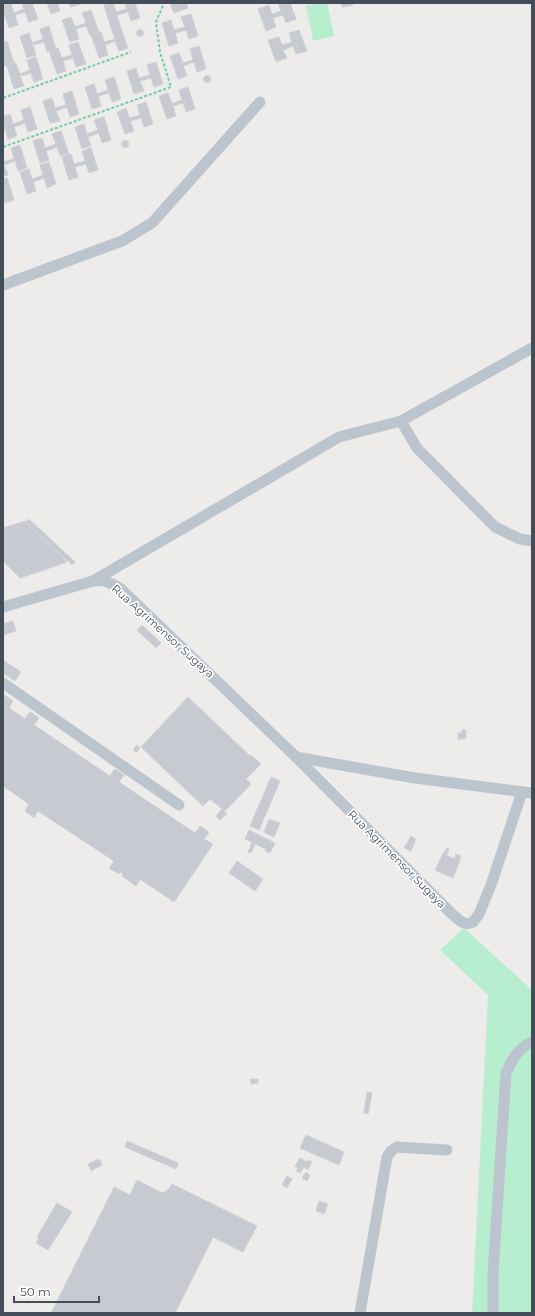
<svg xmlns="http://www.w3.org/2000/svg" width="535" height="1316" font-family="Montserrat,sans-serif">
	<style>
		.green { fill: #b8eed0 }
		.building { fill: #c8cad1; stroke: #cfd1d7 }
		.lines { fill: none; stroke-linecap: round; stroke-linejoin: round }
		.path { stroke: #70cca3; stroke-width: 2; stroke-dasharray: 3 2; stroke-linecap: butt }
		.minor { stroke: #bcc5ce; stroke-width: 11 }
		.labels { text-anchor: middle; stroke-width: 3.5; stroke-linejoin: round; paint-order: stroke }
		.street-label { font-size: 11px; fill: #444e59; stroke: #fff }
	</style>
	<rect width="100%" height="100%" fill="#eeebeb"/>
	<!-- green -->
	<g class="green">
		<polygon points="322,3 327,3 334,36 313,41 306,6"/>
		<polygon points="464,928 532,990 532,1313 472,1313 488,995 440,950"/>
	</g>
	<!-- building -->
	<g class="building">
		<polygon points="11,3 14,13 24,9 22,3 32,3 38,19 29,22 25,12 15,15 18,25 9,28 3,11 3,5"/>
		<polygon points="47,3 57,3 60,11 51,14"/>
		<polygon points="69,3 79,3 80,4 71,7"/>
		<polygon points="111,3 113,3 116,12 127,9 125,3 135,3 140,18 131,21 128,12 117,15 120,25 111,28 104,5"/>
		<polygon points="170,3 186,3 188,8 174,13"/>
		<polygon points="278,3 290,3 296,19 286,23 283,15 273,18 276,27 266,31 258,9 269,5 272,14 281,11"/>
		<polygon points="341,3 353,3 353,5 342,7"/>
		<polygon points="91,10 99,32 90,35 86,26 76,29 79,39 70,42 62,20 71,17 75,27 86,23 82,13"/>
		<polygon points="191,14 198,36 189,39 186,30 175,33 178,43 169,46 162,23 171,20 174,30 185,27 181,17"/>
		<polygon points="120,25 128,48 119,51 115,41 105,45 108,55 99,58 91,35 101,32 104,42 115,39 111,28"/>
		<polygon points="49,26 56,49 47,52 44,42 33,45 36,55 27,58 20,36 29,33 32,43 43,39 40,29"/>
		<circle cx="140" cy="33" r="3.5"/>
		<polygon points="299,30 307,51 296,54 293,46 283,50 287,58 276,62 268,40 279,37 282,45 292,42 289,33"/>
		<polygon points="7,41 14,63 5,66 3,60 3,42"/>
		<polygon points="78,42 86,64 76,67 73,58 63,61 66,71 57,74 49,51 58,48 62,58 72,55 69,45"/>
		<polygon points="199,46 206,69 197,72 194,62 183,66 187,76 178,79 170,56 179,53 183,63 193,60 190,49"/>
		<polygon points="36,57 43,79 34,82 31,73 20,76 24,86 14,89 7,66 16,63 20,74 30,70 27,60"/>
		<polygon points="156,62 163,84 154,87 151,78 140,81 144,91 134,94 127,71 136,68 139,78 150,75 147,65"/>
		<circle cx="207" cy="79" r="3.5"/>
		<polygon points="114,77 121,99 112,102 109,93 98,96 101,106 92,109 85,87 94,84 97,94 108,90 105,80"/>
		<polygon points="188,87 195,109 186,112 183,103 173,106 176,116 167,119 159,96 168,93 172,104 182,100 179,90"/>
		<polygon points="72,91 79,114 70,117 67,107 56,111 60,121 50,123 43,101 52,98 55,108 66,105 63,94"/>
		<polygon points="146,102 153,124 144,127 141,118 130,121 134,131 125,134 117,112 126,108 129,118 140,115 137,105"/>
		<polygon points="30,107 37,129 28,132 25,123 14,127 17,136 8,139 3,123 3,116 10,114 13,124 24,120 21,110"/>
		<polygon points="104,117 111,140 102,143 99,133 88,137 91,146 82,149 75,127 84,124 87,134 98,130 94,120"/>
		<polygon points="61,131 69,154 60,156 57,147 46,151 49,160 40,163 33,141 42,138 45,148 56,144 52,134"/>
		<circle cx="125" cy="144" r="3.5"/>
		<polygon points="20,145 27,168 18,171 15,161 4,165 8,175 3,176 3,161 3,162 14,159 11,148"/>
		<polygon points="91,148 98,170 89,173 86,164 75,167 78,177 69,180 62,157 71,154 74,164 85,161 82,151"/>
		<polygon points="49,162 56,184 47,188 44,178 33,182 36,191 27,194 20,172 29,169 32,179 43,175 40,165"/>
		<polygon points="7,178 14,200 5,203 3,197 3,179"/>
		<polygon points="29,519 75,562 72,565 26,522"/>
		<polygon points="25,521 67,562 55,566 13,525"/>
		<polygon points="13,525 55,566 44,570 3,530 3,528"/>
		<polygon points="3,530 44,570 32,574 3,545"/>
		<polygon points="3,545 32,574 20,578 3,561"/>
		<polygon points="13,621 16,631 3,635 3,624"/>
		<polygon points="142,625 161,643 156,648 137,630"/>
		<polygon points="3,660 21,672 15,681 3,673"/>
		<polygon points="3,694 13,701 9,708 25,719 30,712 39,718 34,725 110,776 115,769 124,775 119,782 195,833 200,826 209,832 204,839 213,844 174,902 140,879 136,886 122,876 123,874 121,872 119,874 109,868 114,861 38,811 34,818 25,811 29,804 3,786"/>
		<polygon points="188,697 250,756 251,755 261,764 246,779 251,784 225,811 210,799 203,806 141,747"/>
		<polygon points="462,730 466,730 466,738 458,740 458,733 462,733"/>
		<polygon points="137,745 140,748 136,753 133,749"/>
		<polygon points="271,777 280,781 259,830 250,826"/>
		<polygon points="222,809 227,814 220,820 216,816"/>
		<polygon points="269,819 280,823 274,837 264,832"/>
		<polygon points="249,830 275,843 270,853 265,851 266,849 245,839"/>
		<polygon points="411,836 416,839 411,851 404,848"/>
		<polygon points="252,843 255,844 251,853 248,852"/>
		<polygon points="447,848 449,849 447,855 443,854"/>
		<polygon points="443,854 460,861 453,878 435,870"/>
		<polygon points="456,854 461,856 459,861 454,859"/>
		<polygon points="237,861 263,879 255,891 229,873"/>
		<polygon points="250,1079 258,1079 258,1083 251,1084"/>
		<polygon points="367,1092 372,1093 368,1114 364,1113"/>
		<polygon points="306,1135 344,1152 339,1165 300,1148"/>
		<polygon points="127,1141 178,1163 176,1169 125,1147"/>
		<polygon points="300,1158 307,1162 308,1160 312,1162 308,1170 304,1167 300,1173 296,1171 298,1168 295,1166"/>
		<polygon points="99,1159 102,1165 91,1171 88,1164"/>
		<polygon points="306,1172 310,1175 307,1181 302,1178"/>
		<polygon points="287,1176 292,1179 287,1188 282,1185"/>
		<polygon points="137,1180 162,1193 168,1190 172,1184 257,1226 243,1252 213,1237 175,1313 51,1313 114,1187 130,1195"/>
		<polygon points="319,1201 328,1204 324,1214 316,1211"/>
		<polygon points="57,1203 72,1212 48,1250 36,1243 39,1238 37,1237"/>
	</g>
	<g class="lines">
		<!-- path -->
		<g class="path">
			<polyline points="3,98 131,52"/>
			<polyline points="3,147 171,87 160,52 156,22 164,3"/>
		</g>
		<!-- minor -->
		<g class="minor">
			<polyline points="3,285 122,241 152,223 260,102"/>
			<polyline points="401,421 417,448 495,527 520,539 532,541"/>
			<polyline points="93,581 339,437 401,421 532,348"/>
			<path d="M3 607 93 581C104 579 111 583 121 589L296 757 452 914C458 919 465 927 473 922L479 914 491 885 522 792"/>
			<polyline points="3,683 179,805"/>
			<polyline points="296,757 415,778 532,793"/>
			<polyline points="360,1313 387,1157 391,1151 397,1147 447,1150"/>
			<path d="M493 1313V1273L506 1073C512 1060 518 1048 532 1042"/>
		</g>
	</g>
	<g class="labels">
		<!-- street labels -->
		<g class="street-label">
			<text transform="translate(163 631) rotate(42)" y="4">Rua Agrimensor Sugaya</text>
			<text transform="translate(397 859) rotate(45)" y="4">Rua Agrimensor Sugaya</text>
		</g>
	</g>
	<!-- border -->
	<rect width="535" height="1316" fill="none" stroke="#444e59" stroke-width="8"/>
	<!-- scale -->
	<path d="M14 1296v6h85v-6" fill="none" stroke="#444e59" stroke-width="2"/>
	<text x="20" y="1296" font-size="12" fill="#444e59" stroke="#ffffff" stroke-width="3" paint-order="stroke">50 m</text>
</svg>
